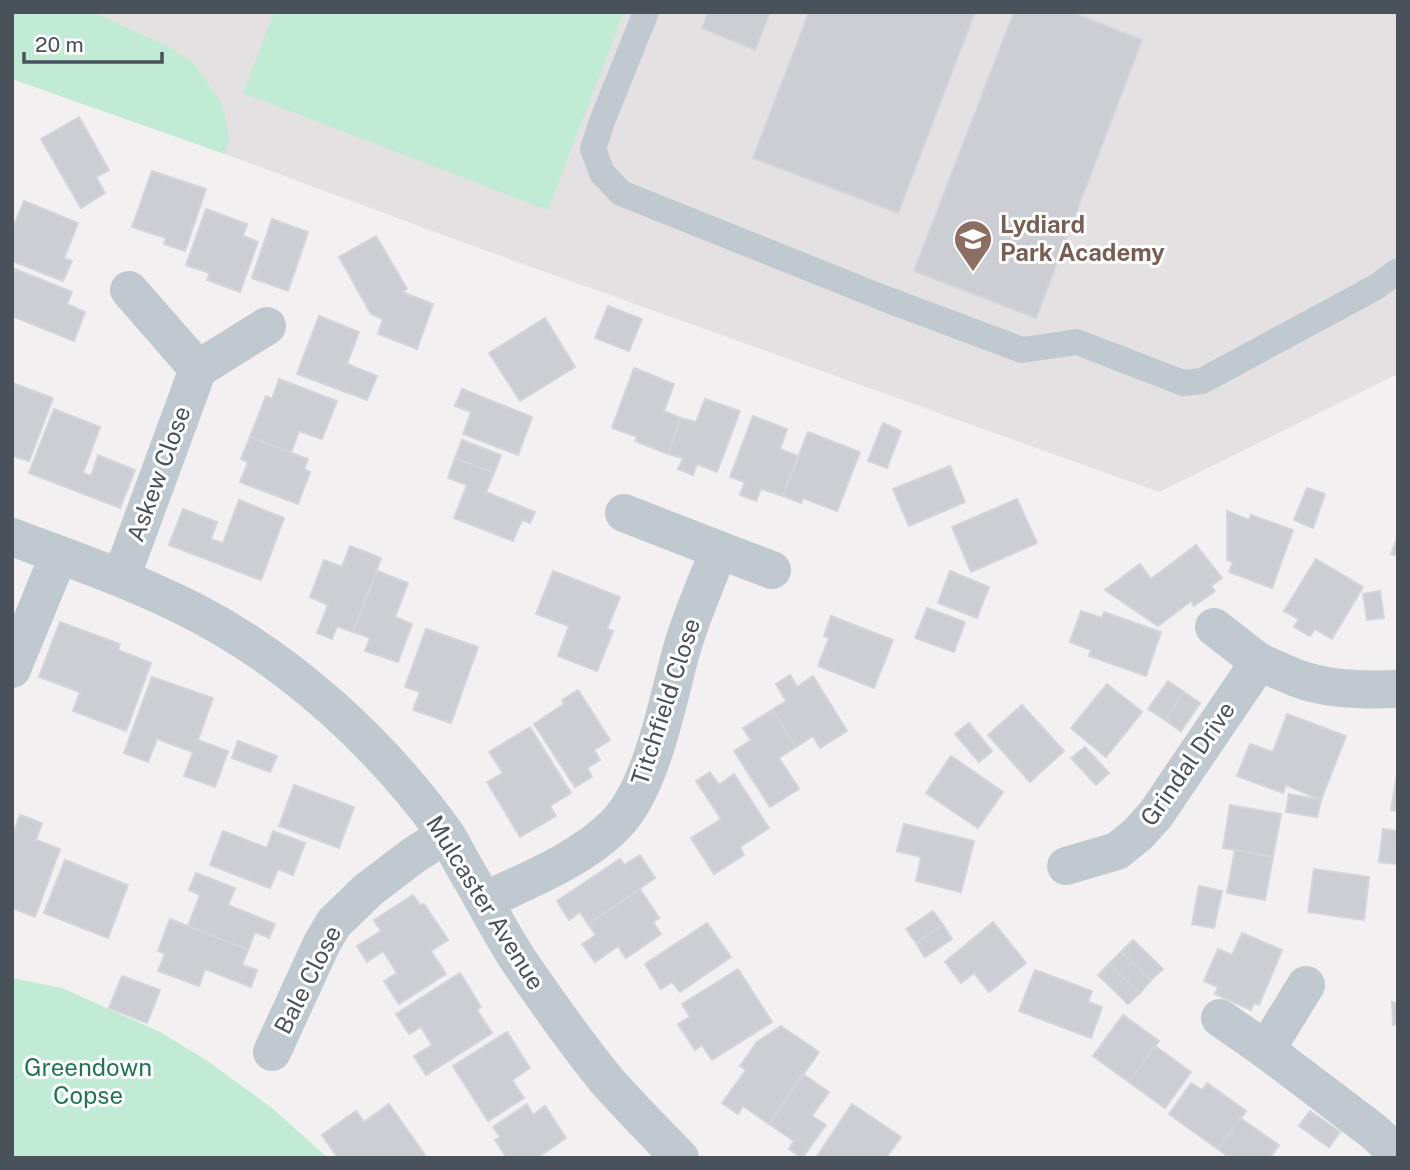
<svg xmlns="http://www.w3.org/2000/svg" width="1410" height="1170" font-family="'Public Sans',sans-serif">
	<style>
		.education { fill: #e3e1e1 }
		.green { fill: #c2ebd5 }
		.building { fill: #cdced4; stroke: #d4d5da; stroke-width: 2 }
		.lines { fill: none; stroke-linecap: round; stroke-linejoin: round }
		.service { stroke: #c1c9d0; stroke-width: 26 }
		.minor { stroke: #c1c9d0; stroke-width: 38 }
		.labels { text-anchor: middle; stroke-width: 6; stroke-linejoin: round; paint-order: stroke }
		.education-label { font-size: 24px; font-weight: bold; fill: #785e54; stroke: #fff; text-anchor: start }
		.street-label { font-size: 24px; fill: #49515b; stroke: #fff }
		.park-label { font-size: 24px; fill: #207651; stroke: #fff }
	</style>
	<rect width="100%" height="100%" fill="#f2f0f0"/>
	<!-- education -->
	<polygon class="education" points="12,12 1398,12 1398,374 1159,492 454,239 225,154 12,79"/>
	<!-- green -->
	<g class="green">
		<polygon points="12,12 92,12 169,47 193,63 219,99 225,116 229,137 225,154 12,79"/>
		<polygon points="274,12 624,12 548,210 243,93"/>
		<polygon points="12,978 62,988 160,1032 206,1060 272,1108 328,1158 12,1158"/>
	</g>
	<!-- building -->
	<g class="building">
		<polygon points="708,12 770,12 755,50 702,28"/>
		<polygon points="809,12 975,12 898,213 753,158"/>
		<polygon points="1014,12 1071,12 1142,40 1036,318 914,271"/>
		<polygon points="79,117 109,170 96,177 105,193 81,208 41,139"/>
		<polygon points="152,171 206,189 185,251 164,244 166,238 132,227"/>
		<polygon points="24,201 78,223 64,258 72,261 63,281 12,261 12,230"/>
		<polygon points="206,209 247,224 243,236 258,242 240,292 207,280 210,273 186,265"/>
		<polygon points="272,219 308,232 288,291 252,278"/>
		<polygon points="376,236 407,289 402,292 433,304 417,349 378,334 383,319 371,314 339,257"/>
		<polygon points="15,269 72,292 67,304 85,312 74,341 12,316 12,275"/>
		<polygon points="608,306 642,319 629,351 595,338"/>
		<polygon points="319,316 359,332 347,364 377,376 367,400 297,374"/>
		<polygon points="545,318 575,367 520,401 489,353"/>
		<polygon points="634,368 674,384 664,411 681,418 668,454 635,441 637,437 612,428"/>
		<polygon points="279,379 337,401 322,439 299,431 291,453 250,437 266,396 272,399"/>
		<polygon points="12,383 53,398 29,461 12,456"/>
		<polygon points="462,389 532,417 518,455 463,434 471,412 455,406"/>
		<polygon points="705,399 740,411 717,472 697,464 693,475 678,469 683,458 668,454 681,418 696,422"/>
		<polygon points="54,409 100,427 83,473 91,476 98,455 135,470 120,508 29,473"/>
		<polygon points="753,416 787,429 780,449 798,456 783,496 761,489 756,501 740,495 745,482 730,477"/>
		<polygon points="883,423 901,431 887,468 868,461"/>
		<polygon points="808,432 860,452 837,511 803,498 801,503 783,496"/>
		<polygon points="250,437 308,459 304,469 310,472 298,504 240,482 248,462 241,459"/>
		<polygon points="462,440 501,455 494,473 455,458"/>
		<polygon points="455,458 494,473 486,492 535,512 530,523 522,520 513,541 454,518 467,485 448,478"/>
		<polygon points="950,466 965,502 909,526 893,489"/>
		<polygon points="1307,488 1325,494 1313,528 1294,520"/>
		<polygon points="1017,499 1037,543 971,572 952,527"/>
		<polygon points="239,500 284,518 261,580 169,545 183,509 217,522 211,539 223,543"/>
		<polygon points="1227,511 1249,520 1251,515 1293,530 1272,588 1229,572 1233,562 1227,560"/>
		<polygon points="1398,536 1398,556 1391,554"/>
		<polygon points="1196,545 1222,578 1211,586 1215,591 1194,606 1191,601 1158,626 1105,590 1140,564 1151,579"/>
		<polygon points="350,546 381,558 353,632 337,626 332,639 317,633 328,605 310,597 324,560 342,567"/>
		<polygon points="1316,559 1363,587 1332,639 1315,629 1310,636 1294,627 1299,619 1284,611"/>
		<polygon points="377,571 408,583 395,617 412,624 398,662 365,651 370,638 353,632"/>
		<polygon points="553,571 620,597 607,629 613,631 597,671 558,656 569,626 536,614"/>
		<polygon points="950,571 989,587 977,618 938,603"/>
		<polygon points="1380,591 1384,618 1367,620 1363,594"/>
		<polygon points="927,608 965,622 954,652 915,638"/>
		<polygon points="1081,611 1102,618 1104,612 1161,632 1146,676 1089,656 1091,650 1070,642"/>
		<polygon points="831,616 893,640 874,688 818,666 829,638 824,636"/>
		<polygon points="60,622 120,644 118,650 151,663 126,731 73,711 80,692 39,677"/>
		<polygon points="426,629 478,647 451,723 413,710 420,692 405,687"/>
		<polygon points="790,675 797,687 813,676 847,731 820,748 813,736 796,747 772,710 786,701 776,684"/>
		<polygon points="152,677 213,698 198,740 228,751 215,787 184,776 193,752 157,739 148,762 124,753"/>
		<polygon points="1168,681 1184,692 1165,720 1148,709"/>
		<polygon points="1107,684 1142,712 1106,757 1071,728"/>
		<polygon points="578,690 610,740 594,750 600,760 587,768 592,777 575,787 534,724 564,704 562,700"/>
		<polygon points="1184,692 1200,703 1181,731 1165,720"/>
		<polygon points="1022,705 1064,751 1030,782 988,735"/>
		<polygon points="772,710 796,747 779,758 799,789 770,807 734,751 751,740 743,728"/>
		<polygon points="1287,714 1346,736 1321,800 1286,785 1283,793 1237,776 1250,744 1273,752"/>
		<polygon points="969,723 992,751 979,762 955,734"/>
		<polygon points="530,727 571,793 550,806 556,816 520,837 487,782 503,773 489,752"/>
		<polygon points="238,741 277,756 270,772 232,758"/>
		<polygon points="1085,747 1109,773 1096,785 1071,758"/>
		<polygon points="951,756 1003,792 978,828 926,793"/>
		<polygon points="710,772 719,785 734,774 769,828 740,847 744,855 714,874 691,838 721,819 696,781"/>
		<polygon points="1397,774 1398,774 1398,811 1391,810"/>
		<polygon points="294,785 354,807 339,848 279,826"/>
		<polygon points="1289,794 1321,800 1317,817 1286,812"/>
		<polygon points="1230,805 1281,814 1273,857 1223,848"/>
		<polygon points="20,815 42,823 36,840 60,849 35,917 12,908 12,836"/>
		<polygon points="904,824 974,841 961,892 916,881 921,857 897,851"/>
		<polygon points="1383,829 1398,831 1396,864 1379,862"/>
		<polygon points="223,831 267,848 273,831 305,843 293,875 278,869 270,888 210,865"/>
		<polygon points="1235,850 1273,857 1265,900 1227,893"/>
		<polygon points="640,855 655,878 588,924 580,912 569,920 557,901 620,859 624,865"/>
		<polygon points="65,860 128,885 108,938 44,913"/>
		<polygon points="1314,869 1369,877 1364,920 1308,912"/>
		<polygon points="196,873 235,888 228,905 275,924 269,938 255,932 248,950 188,926 200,895 189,890"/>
		<polygon points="1199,886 1222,891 1214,928 1192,924"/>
		<polygon points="640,889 659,918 653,922 661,934 626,958 618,946 595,962 582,944 596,935 588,924"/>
		<polygon points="413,895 420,905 424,904 448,940 431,951 446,974 399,1004 384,981 397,973 383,951 367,962 357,946 381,931 374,920"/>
		<polygon points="933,911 943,925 916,943 906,929"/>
		<polygon points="170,919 248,950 242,965 257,970 251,987 205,969 199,986 158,971 165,954 158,951"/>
		<polygon points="993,922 1026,963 989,992 974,973 961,983 945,962"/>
		<polygon points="707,923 731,957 680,992 672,982 661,989 645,964"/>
		<polygon points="943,925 952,939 925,957 916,943"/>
		<polygon points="1242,933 1282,950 1259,1005 1254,1003 1251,1010 1215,994 1218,987 1204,981 1218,949 1232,955"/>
		<polygon points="1133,940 1163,969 1151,980 1121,952"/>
		<polygon points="1121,952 1151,980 1140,993 1109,964"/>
		<polygon points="1109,964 1140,993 1128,1004 1098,975"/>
		<polygon points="738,969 772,1022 712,1060 702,1045 695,1050 678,1024 690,1017 682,1004"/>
		<polygon points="1035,970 1092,991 1088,1002 1102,1007 1091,1038 1019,1011"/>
		<polygon points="460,973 481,1007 477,1010 492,1033 426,1075 414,1056 432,1045 421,1027 409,1034 396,1014"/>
		<polygon points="122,976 160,990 147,1023 109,1008"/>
		<polygon points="1392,1002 1398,1003 1398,1024 1393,1025"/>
		<polygon points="1123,1015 1159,1041 1129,1082 1093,1056"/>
		<polygon points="781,1026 819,1052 769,1124 743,1106 738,1114 722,1103 746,1070 740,1066 757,1042"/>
		<polygon points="507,1032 530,1068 512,1080 524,1098 488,1121 453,1066"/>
		<polygon points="1155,1046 1191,1072 1165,1108 1129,1082"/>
		<polygon points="803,1074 829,1092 812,1116 826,1125 802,1158 789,1149 794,1141 769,1124"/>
		<polygon points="1191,1083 1202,1090 1207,1083 1246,1111 1218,1149 1169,1114"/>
		<polygon points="389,1104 427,1158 338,1158 322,1135 356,1111 364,1122"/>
		<polygon points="527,1104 533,1115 545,1106 566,1138 537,1158 507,1158 495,1140 500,1137 493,1127"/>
		<polygon points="852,1104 901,1137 886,1158 816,1158"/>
		<polygon points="1310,1111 1340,1132 1329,1147 1299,1126"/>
		<polygon points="1240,1118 1279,1145 1270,1158 1230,1158 1218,1149"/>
	</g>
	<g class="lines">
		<!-- service -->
		<polyline class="service" points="646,12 601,124 593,149 602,173 621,193 883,298 1022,350 1077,342 1183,383 1202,381 1376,287 1398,271"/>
		<!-- minor -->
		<g class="minor">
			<polyline points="198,369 267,326"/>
			<path d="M12 537C73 560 135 581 193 611 291 661 381 744 445 833 453 845 459 858 466 870 484 900 500 932 519 961 547 1002 576 1043 607 1081 630 1107 655 1132 680 1158"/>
			<polyline points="719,550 772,570"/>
			<polyline points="121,578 198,369 129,290"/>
			<polyline points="1214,627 1259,662"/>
			<polyline points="12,669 59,555"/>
			<path d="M1066 866 1117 851 1138 834 1156 814 1259 662C1274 668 1289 676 1305 681 1335 690 1366 690 1398 689"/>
			<path d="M484 901C528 880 578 861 613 827 653 790 668 696 683 645 693 612 707 581 719 550L624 513"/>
			<polyline points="1220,1018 1266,1050 1373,1131 1385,1142 1396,1158"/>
			<polyline points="1266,1050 1306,985"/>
			<polyline points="272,1052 322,943 334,923 368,890 414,855 446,835"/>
		</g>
	</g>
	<!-- icons -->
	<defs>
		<symbol id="school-pin" viewBox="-11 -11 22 30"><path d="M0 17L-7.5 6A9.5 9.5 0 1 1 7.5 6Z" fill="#8d6e63" stroke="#fff"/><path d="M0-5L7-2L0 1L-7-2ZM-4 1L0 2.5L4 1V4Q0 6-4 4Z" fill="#fff"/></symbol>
	</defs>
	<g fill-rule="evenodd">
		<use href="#school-pin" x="951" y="217" width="44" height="60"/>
	</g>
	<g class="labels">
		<!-- education labels -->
		<g class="education-label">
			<text x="1000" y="233">Lydiard<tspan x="1000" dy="28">Park Academy</tspan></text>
		</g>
		<!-- street labels -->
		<g class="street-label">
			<text transform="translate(159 474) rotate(-70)" y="8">Askew Close</text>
			<text transform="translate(666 702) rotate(-72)" y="8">Titchfield Close</text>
			<text transform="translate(1188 764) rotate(-55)" y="8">Grindal Drive</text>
			<text transform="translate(485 903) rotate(58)" y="8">Mulcaster Avenue</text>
			<text transform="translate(308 980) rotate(-63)" y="8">Bale Close</text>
		</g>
		<!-- park labels -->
		<g class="park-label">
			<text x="88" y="1076">Greendown<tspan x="88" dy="28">Copse</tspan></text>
		</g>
	</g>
	<!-- border -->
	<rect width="1410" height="1170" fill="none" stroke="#49515b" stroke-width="28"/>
	<!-- scale -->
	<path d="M24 52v10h138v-10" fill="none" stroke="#49515b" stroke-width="3.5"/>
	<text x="35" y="52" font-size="21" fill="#49515b" stroke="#ffffff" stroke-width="5" paint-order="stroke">20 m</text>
</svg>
